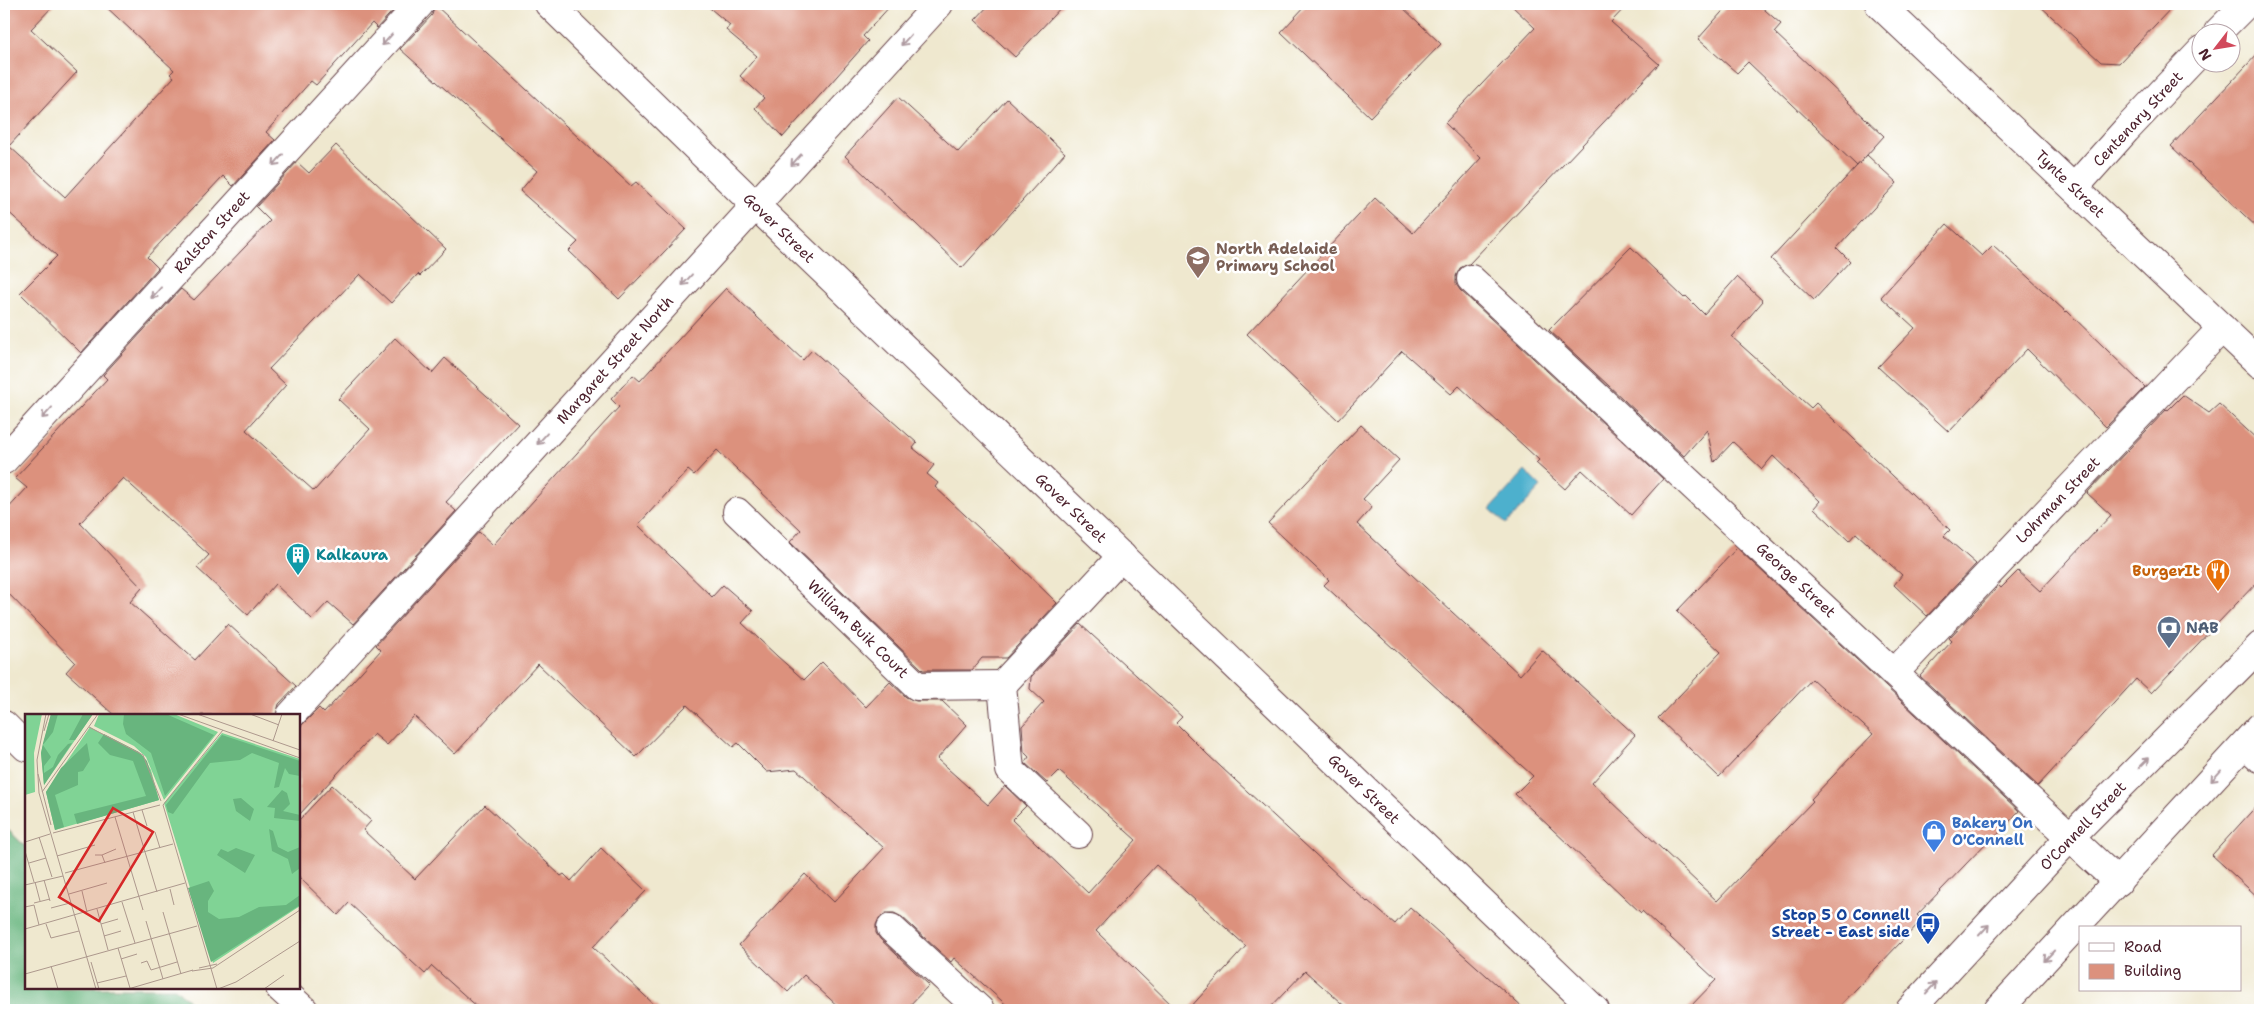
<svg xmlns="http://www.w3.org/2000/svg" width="2264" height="1014" font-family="'Shantell Sans',sans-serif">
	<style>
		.forest { fill: #68b57e; stroke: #596a54 }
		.water { fill: #4eb0cd; stroke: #4c687c }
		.building { fill: #dc917d }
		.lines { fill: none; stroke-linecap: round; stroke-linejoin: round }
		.minor-casing { stroke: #633d44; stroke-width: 30 }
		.tertiary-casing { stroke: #633d44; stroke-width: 30 }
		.secondary-casing { stroke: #633d44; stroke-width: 30 }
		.minor { stroke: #fff; stroke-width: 28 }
		.tertiary { stroke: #fff; stroke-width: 28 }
		.secondary { stroke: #fff; stroke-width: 28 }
		.oneway { stroke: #ae9aa0 }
		.labels { text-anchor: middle; stroke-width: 5; stroke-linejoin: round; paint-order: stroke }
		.street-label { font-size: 15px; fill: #4a1f2b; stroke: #fff }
		.education-label { font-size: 15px; font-weight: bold; fill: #785e54; stroke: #fff; text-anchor: start }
		.culture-label { font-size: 15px; font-weight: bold; fill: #0d838f; stroke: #fff; text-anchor: start }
		.food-label { font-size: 15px; font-weight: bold; fill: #c56008; stroke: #fff; text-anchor: end }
		.service-label { font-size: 15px; font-weight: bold; fill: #4e5e75; stroke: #fff; text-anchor: start }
		.shop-label { font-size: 15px; font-weight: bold; fill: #366cbe; stroke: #fff; text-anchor: start }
		.transit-label { font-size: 15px; font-weight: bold; fill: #164399; stroke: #fff; text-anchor: end }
		.inset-road { fill: none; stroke: #ad988d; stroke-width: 1 }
		.view { fill: #d62828; fill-opacity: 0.15; stroke: #d62828; stroke-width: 2.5 }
		.inset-edge { fill: none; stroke: #4a1f2b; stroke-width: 2.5 }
	</style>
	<rect width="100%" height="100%" fill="#fff"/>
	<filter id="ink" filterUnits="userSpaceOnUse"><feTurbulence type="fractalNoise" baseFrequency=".02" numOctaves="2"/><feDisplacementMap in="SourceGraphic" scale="10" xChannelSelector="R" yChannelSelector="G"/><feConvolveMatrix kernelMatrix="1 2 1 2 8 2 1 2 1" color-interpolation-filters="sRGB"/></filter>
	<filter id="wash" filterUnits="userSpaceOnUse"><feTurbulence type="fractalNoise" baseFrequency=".0096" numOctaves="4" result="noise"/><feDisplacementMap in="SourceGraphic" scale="20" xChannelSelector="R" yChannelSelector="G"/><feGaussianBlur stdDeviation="1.12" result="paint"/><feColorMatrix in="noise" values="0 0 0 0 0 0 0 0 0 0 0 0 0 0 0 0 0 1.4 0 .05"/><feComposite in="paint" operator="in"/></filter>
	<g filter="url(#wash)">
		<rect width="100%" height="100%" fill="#efe8cf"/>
		<!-- forest -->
		<polygon class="forest" points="4,826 26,847 26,988 175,988 199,1010 4,1010"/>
		<!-- water -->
		<polygon class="water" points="1525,471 1541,487 1506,524 1490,509"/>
		<g id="blocks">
			<!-- building -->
			<g class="building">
				<polygon points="4,4 55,4 31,29 77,72 9,146 65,197 174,77 170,74 174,70 103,4 399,4 377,28 372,23 316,85 311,81 266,132 275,140 233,186 223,176 147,257 158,268 81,353 20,293 57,256 4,208"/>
				<polygon points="705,4 892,4 863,36 868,41 783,137 755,108 764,98 740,76 757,56 726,30 730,25"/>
				<polygon points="990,4 1064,4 1015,57 975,20"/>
				<polygon points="1307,4 1399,4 1441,44 1370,117 1281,32"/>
				<polygon points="1510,4 1628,4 1611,22 1659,64 1469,264 1460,268 1456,276 1456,284 1460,290 1663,479 1631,515 1582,470 1565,489 1536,463 1539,460 1459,386 1451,394 1402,351 1338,420 1247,334 1375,198 1413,233 1481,158 1445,123 1535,28"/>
				<polygon points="1729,4 1758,4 1781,24 1774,32 1884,136 1857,166 1748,62 1737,73 1698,39"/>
				<polygon points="2038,4 2175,4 2119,63 2101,62"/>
				<polygon points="435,5 631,186 636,182 686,229 619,299 569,251 578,242 520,191 537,171 400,49 432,15"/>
				<polygon points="2260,51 2260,230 2171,146"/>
				<polygon points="898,97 958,152 1007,99 1065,153 962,268 845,156"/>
				<polygon points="336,145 446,249 420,276 418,274 391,303 360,274 269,369 286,385 246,430 314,491 370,429 338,399 395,338 432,373 445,358 518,424 446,502 456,511 353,624 328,602 312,619 275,584 248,615 197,568 209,555 123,478 80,523 142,588 130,602 195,660 228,624 296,686 279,704 276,715 114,715 66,672 75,662 4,589 4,513 27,488 15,478 107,379 103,375 181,289 194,300 270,221 256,207 297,162 309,173"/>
				<polygon points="1867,155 1897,183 1837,248 1850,261 1814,300 1771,259"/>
				<polygon points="1947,224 1982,256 1993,245 2066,312 2067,311 2145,387 2106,427 2027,349 1949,432 1878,367 1915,328 1881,297"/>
				<polygon points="1631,247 1684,298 1686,296 1704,314 1737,277 1763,301 1732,337 1811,408 1816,403 1950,530 1944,536 1976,564 1927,616 1894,585 1902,575 1856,533 1849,541 1814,508 1820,501 1773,456 1762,469 1733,442 1714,462 1707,430 1684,456 1549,330"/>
				<polygon points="726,288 803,360 812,350 917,443 913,448 934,465 927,474 938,483 935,487 1010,557 1057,603 1006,658 982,658 972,670 923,670 790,542 801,530 717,450 694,475 688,470 638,525 712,597 723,585 753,611 742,623 777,656 804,680 822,662 866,707 890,682 906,697 916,701 942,701 967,725 937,759 988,805 1005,786 1026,806 1012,820 1088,893 1136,840 1059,771 1047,783 1025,763 1029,757 1024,752 1022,726 1044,702 1030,689 1031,677 1080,624 1182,717 1176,723 1208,755 1367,902 1368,901 1395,924 1410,907 1525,1010 1349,1010 1305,971 1268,1010 1188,1010 1246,946 1156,865 1096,931 1177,1010 1012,1010 954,958 951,962 902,917 894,913 886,913 879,918 876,925 876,933 880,939 929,985 905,1010 842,1010 804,975 788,992 739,945 805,874 834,902 884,848 796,769 767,772 738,743 733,747 687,705 636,757 538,664 455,754 414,716 387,745 374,734 299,815 299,728 319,708 324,713 381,650 376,645 479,532 493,545 619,407 611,399 633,375 640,381"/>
				<polygon points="2183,395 2209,413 2219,404 2260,442 2260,579 2151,693 2136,679 2038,786 1920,676 1952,641 1949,638 1999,586 2001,588 2018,571 2040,591 2111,515 2087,493 2167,409 2168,410"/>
				<polygon points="1361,425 1399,460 1363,499 1372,507 1357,524 1520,675 1542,650 1635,735 1592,783 1717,901 1813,801 1811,799 1873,734 1812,679 1719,777 1658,718 1721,652 1677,611 1737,548 2019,811 1991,842 1989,840 1917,915 1922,920 1836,1010 1687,1010 1716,980 1642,911 1641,913 1515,794 1533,776 1324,585 1329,580 1268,523"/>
				<polygon points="332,785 371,821 363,830 415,879 485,805 561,876 564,874 571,881 601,848 646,891 593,947 660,1010 481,1010 432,966 425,974 349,903 338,915 299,877 299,820"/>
				<polygon points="2260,802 2260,899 2212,855"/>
			</g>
		</g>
	</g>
	<g filter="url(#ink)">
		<use href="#blocks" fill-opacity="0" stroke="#633d44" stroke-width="1"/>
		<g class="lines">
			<defs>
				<g id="minor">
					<polyline points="549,4 755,205 1595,1010"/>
					<polyline points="2218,32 2246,4"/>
					<polyline points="2074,188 2126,130 2202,50"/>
					<polyline points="1471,279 2118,882"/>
					<polyline points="4,460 420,4"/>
					<polyline points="737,512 917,686 1002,685"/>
					<polyline points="1895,672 2222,328"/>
					<polyline points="291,715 939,4"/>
					<polyline points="2245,744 2260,758"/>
					<polyline points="1078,834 1010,770 1002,685 1122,556"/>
					<polyline points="891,928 980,1010"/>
				</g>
				<g id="tertiary">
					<polyline points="1879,4 2260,364"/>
					<polyline points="4,725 26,747"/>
					<polyline points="280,988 304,1010"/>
				</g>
				<g id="secondary">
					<polyline points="1910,1010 2070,837 2260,646"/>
					<polyline points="1998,1010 2260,727"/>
				</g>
			</defs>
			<!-- minor casing -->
			<use href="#minor" class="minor-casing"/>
			<!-- tertiary casing -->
			<use href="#tertiary" class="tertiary-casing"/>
			<!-- secondary casing -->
			<use href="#secondary" class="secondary-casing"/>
			<!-- minor -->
			<use href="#minor" class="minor"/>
			<!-- tertiary -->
			<use href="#tertiary" class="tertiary"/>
			<!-- secondary -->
			<use href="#secondary" class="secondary"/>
		</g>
		<!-- one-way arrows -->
		<defs><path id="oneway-shaft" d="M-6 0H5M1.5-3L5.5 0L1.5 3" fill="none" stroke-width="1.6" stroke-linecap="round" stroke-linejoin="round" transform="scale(1.25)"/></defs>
		<g class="oneway">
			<use href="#oneway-shaft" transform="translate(387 40) rotate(132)"/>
			<use href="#oneway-shaft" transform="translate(906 40) rotate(132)"/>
			<use href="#oneway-shaft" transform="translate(278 160) rotate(132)"/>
			<use href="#oneway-shaft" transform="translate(796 160) rotate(132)"/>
			<use href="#oneway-shaft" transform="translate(687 280) rotate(132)"/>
			<use href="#oneway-shaft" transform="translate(156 293) rotate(132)"/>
			<use href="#oneway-shaft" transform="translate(47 413) rotate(132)"/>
			<use href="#oneway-shaft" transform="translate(542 439) rotate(132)"/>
			<use href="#oneway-shaft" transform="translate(2144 763) rotate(-45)"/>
			<use href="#oneway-shaft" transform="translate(2216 776) rotate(132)"/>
			<use href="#oneway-shaft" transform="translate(1984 930) rotate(-47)"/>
			<use href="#oneway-shaft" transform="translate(2049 956) rotate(133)"/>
			<use href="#oneway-shaft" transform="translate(1931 988) rotate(-47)"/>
		</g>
	</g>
	<!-- icons -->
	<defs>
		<symbol id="school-pin" viewBox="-11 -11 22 30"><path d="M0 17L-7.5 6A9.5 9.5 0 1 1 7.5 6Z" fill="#8d6e63" stroke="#fff"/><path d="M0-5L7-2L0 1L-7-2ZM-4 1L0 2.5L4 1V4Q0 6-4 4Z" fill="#fff"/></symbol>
		<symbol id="building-pin" viewBox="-11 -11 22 30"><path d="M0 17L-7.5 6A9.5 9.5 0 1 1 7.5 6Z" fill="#0f9aa8" stroke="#fff"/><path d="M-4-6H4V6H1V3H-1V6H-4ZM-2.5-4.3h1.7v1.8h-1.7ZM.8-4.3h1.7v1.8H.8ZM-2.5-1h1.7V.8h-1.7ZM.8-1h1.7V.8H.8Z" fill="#fff"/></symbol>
		<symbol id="restaurant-pin" viewBox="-11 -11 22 30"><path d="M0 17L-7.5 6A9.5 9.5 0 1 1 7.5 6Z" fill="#e8710a" stroke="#fff"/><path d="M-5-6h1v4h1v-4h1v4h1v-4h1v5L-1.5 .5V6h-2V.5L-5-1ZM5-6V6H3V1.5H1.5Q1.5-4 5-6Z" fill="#fff"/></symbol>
		<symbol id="bank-pin" viewBox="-11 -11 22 30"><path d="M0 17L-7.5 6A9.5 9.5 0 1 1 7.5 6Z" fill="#5c6f8a" stroke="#fff"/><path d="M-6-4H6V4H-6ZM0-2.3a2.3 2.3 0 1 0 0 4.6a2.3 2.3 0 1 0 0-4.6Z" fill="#fff"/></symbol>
		<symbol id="shop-pin" viewBox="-11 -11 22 30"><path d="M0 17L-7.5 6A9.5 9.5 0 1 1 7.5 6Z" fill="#3f7fe0" stroke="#fff"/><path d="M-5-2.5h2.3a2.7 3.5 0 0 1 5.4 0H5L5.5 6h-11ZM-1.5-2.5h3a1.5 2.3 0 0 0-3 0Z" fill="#fff"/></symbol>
		<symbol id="bus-pin" viewBox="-11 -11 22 30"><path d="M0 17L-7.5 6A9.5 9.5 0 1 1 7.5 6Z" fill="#1a4fb4" stroke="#fff"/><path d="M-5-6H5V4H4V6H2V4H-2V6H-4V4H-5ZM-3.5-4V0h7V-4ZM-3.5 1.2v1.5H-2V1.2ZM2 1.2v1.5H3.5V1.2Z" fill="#fff"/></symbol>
	</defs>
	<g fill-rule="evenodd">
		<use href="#school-pin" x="1184" y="244" width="28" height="38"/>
		<use href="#building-pin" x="284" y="541" width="28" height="38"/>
		<use href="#restaurant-pin" x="2204" y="557" width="28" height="38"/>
		<use href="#bank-pin" x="2155" y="614" width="28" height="38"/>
		<use href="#shop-pin" x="1920" y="818" width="28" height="38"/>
		<use href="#bus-pin" x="1914" y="910" width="28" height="38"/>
	</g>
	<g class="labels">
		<!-- street labels -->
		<g class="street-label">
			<text transform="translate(2138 119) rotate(-47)" y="5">Centenary Street</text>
			<text transform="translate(2070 184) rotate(44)" y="5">Tynte Street</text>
			<text transform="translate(779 228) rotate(44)" y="5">Gover Street</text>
			<text transform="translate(212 232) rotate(-48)" y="5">Ralston Street</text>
			<text transform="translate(615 360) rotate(-48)" y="5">Margaret Street North</text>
			<text transform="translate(2058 500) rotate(-46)" y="5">Lohrman Street</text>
			<text transform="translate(1071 508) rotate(44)" y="5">Gover Street</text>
			<text transform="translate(1796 580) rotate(43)" y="5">George Street</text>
			<text transform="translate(858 629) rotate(44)" y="5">William Buik Court</text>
			<text transform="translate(1364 789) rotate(44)" y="5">Gover Street</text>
			<text transform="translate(2083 826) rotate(-46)" y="5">O'Connell Street</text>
		</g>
		<!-- education labels -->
		<g class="education-label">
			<text x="1216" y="254">North Adelaide<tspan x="1216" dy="17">Primary School</tspan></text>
		</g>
		<!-- culture labels -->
		<g class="culture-label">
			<text x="316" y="560">Kalkaura</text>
		</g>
		<!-- food labels -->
		<g class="food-label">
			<text x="2200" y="576">BurgerIt</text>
		</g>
		<!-- service labels -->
		<g class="service-label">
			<text x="2186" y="633">NAB</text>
		</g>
		<!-- shop labels -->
		<g class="shop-label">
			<text x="1952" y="828">Bakery On<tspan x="1952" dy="17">O'Connell</tspan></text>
		</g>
		<!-- transit labels -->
		<g class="transit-label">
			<text x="1910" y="920">Stop 5 O Connell<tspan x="1910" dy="17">Street - East side</tspan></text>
		</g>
	</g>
	<!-- overview -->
	<g transform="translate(25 714)">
		<rect width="275" height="275" fill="#efe8cf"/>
		<path d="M0 0H17L9 39 10 78 0 81ZM26 0H68L19 71 16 39ZM74 0H149L193 18 139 86 121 43 109 32 69 12ZM65 13 118 42 126 56 134 86 30 116 21 78ZM197 19 275 45V192L188 249 139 89Z" fill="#80d395"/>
		<path d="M26 0H33L28 18 18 31 26 43 19 52V59L28 53 33 41 43 30 47 29 19 71 16 39 18 29ZM58 0H68L50 26H44ZM141 0 189 21 140 82 126 39 101 20 98 10 99 0ZM79 20 114 38 122 47 134 86 52 110 49 100 121 82 108 47 85 41 73 29ZM197 21 275 47V62L264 60 260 54 254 73 249 74 254 49 227 39 215 46 185 49 148 100 143 98 141 91ZM62 29 65 46 58 57 53 58V71L30 81 39 113 30 116 21 78 36 54ZM257 76 262 79 265 90 258 97 275 101V107L249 104 250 94 242 93ZM216 84 229 95 225 107 211 97 208 85ZM244 115 248 117 253 133 263 138 275 133V154L267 160 263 145 247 137ZM211 134 230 141 220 159 192 141 196 135 203 138ZM184 167 189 177 183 187V198L194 205 214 203 234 193 261 191 275 181V191L186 248 163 174Z" fill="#68b57e"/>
		<path class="inset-road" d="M21 0 12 46 14 79 71 275M153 0 275 44M172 0 275 36M225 0 254 11M64 13 118 41 136 87M19 17 24 0M248 27 257 0M13 60 26 111M17 78 73 0M117 96 122 112M108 98 132 178M90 103 118 196M130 118 135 134M28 119 135 91M14 123 27 163M0 128 25 120M0 137 9 168M70 141H77L80 149M77 141 91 135M32 142 70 131M4 149 21 144M40 159 148 130M19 166 25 187M10 168 15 187M0 171 38 162M145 175 149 191M57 177 62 198M44 180 82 169M97 188 110 229M9 189 25 185M0 193 9 191 14 211M26 194 45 189M72 195 83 236M138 198 156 260M121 207 138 265M21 210 26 224 54 217M76 210 93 205M0 215 160 169M79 222 96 217M93 234 105 274M96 245 112 240M66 248 74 275M116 249 122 247 126 256 152 248M26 252 33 275M174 254 192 250M167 257 188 254 275 196M0 260 172 212M72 269 101 262M103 275 168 256M192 275 138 91 198 16M193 275 211 268 275 227M239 275 259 261"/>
		<path class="view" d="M88 94 128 118 74 207 34 183Z"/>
		<rect width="275" height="275" class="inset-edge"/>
	</g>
	<!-- margin -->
	<rect width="2264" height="1014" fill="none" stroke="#fff" stroke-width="20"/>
	<!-- legend -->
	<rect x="2079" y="926" width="162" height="65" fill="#ffffff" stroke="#b7a5aa"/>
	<rect x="2089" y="943" width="25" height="8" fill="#ffffff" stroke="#b7a5aa"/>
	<text x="2124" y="952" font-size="15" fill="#4a1f2b">Road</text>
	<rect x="2089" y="964" width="25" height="15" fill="#dc917d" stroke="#b7a5aa"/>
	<text x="2124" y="976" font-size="15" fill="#4a1f2b">Building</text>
	<!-- north arrow -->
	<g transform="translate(2216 48) rotate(239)"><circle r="24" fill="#ffffff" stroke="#b7a5aa"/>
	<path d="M0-4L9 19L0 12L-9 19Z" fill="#d1495b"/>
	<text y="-8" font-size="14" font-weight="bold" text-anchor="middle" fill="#4a1f2b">N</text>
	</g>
</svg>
